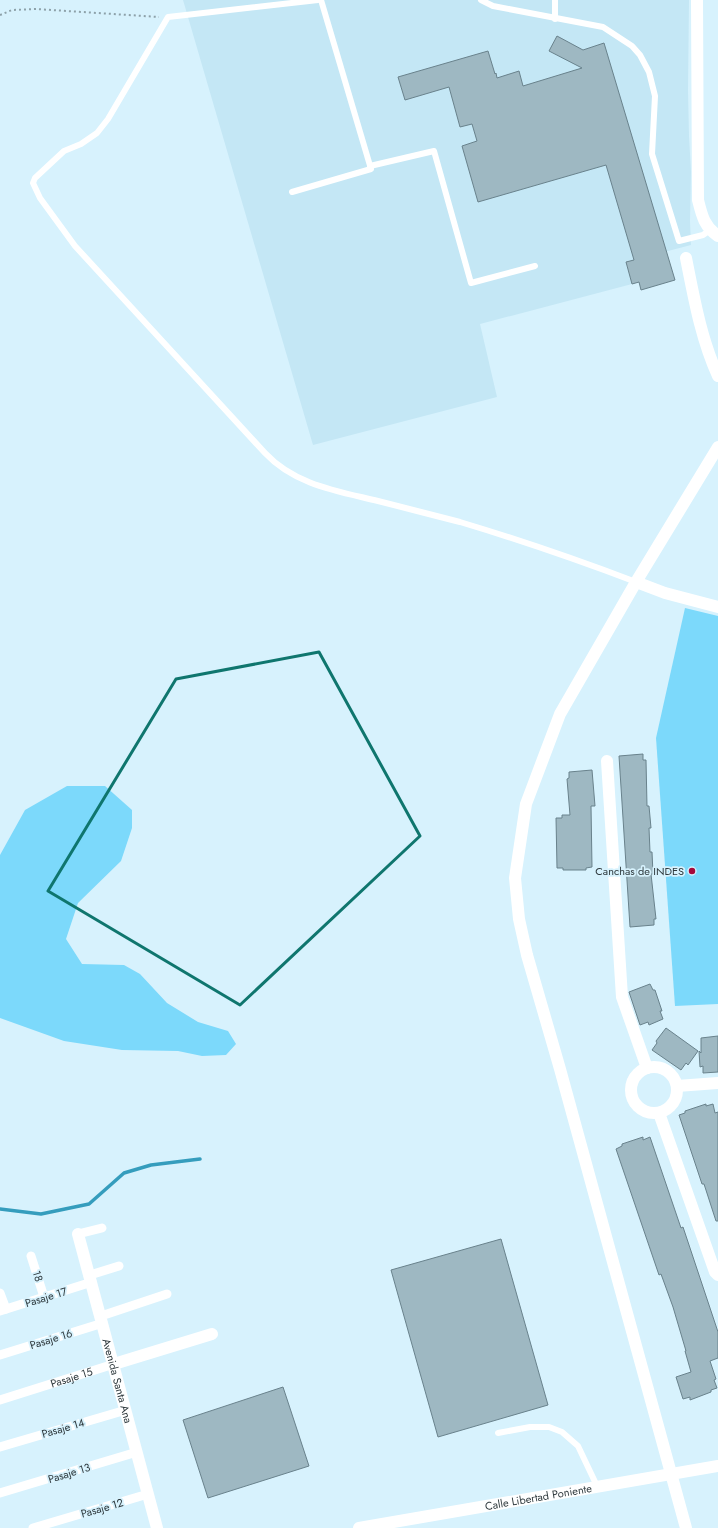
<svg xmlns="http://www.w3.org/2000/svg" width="718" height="1528" font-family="Jost,sans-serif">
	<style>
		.built { fill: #c4e7f5 }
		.green { fill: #7cd9fb }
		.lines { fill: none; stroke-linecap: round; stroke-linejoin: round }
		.stream { stroke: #359dbd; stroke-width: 3.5 }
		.building { fill: #9eb8c2; stroke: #69828c }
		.path { stroke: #8da1a9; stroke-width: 2; stroke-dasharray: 2 3; stroke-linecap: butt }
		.service { stroke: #fff; stroke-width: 6 }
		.pedestrian { stroke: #fff; stroke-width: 9 }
		.minor { stroke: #fff; stroke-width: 12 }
		.marked { fill: none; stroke: #0f766e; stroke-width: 3; stroke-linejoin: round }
		.poi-dot { fill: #a5093b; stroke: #d7f2fd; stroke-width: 1.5 }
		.labels { text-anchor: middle; stroke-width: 3.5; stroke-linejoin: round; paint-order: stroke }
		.poi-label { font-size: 11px; fill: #2e393d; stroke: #d7f2fd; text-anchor: end }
		.street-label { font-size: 11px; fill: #2e393d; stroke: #d7f2fd }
	</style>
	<rect width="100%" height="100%" fill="#d7f2fd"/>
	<!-- built -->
	<polygon class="built" points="183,0 689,0 688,90 689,136 691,172 690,221 691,245 626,262 632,284 480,324 497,397 313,445"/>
	<!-- green -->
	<g class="green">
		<polygon points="685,608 718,616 718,1004 675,1006 656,738"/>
		<polygon points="67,786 105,786 132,810 132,828 121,861 78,903 66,939 82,964 124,965 140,974 167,1003 198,1022 228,1031 236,1044 226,1055 202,1056 178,1051 122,1050 64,1041 0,1018 0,855 25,810"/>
	</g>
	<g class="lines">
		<!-- stream -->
		<polyline class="stream" points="0,1209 41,1214 89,1204 124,1173 151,1165 200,1159"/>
	</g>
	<!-- building -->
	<g class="building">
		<polygon points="557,36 583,50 604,43 675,280 641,290 639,282 632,284 626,262 634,260 606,165 478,202 462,146 477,141 472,124 460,127 449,87 405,100 398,77 488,51 495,74 496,73 497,78 519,71 523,86 582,68 549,51"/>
		<polygon points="643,754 643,760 646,760 647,806 649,806 651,828 649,828 650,852 652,852 653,874 651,874 656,919 654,919 654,925 630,927 619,756"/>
		<polygon points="592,770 595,806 591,806 592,867 586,868 586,870 563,870 563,868 557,868 556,818 562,818 562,815 570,815 567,779 569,778 569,772"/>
		<polygon points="650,984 653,990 655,990 662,1011 660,1011 663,1019 649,1025 648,1022 640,1025 629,992"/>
		<polygon points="666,1028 698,1051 688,1065 686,1063 681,1070 652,1050 657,1043 656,1041"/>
		<polygon points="718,1036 718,1072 703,1073 703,1066 700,1067 699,1051 701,1053 701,1038"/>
		<polygon points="706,1104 706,1106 713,1104 715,1113 718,1112 718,1221 716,1221 704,1184 702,1184 679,1115 685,1113 685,1111"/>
		<polygon points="643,1137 643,1140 650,1137 681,1228 683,1227 718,1332 718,1358 710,1361 716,1379 714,1380 717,1388 711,1390 711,1392 690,1400 690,1397 683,1399 676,1377 691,1372 685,1351 686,1351 673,1307 661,1274 659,1275 616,1149 622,1146 622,1144"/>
		<polygon points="501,1239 548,1405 438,1437 391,1270"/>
		<polygon points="283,1387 309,1466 208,1498 183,1420"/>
	</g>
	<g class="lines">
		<!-- path -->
		<polyline class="path" points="0,15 12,10 36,9 159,17"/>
		<!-- service -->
		<g class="service">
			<path d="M318 0 168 17 108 119 97 133 81 144 64 151 35 178 33 183 40 198 75 246 265 453C295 485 337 491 378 501 405 508 433 515 460 522 520 540 578 560 636 582"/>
			<polyline points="481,0 493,6 603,27 632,46 640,55 649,72 655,96 652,154 679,241 703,235 710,230"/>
			<polyline points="555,0 555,19"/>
			<polyline points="370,166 434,151 471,283 535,266"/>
			<polyline points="292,192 371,169 321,0"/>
			<polyline points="498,1433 530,1427 549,1427 562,1432 578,1446 597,1486"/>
		</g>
		<!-- pedestrian -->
		<g class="pedestrian">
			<polyline points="78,1234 102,1228"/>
			<polyline points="31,1256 44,1297"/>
			<polyline points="90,1275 119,1266"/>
			<polyline points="0,1293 6,1309"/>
			<polyline points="0,1311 92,1282"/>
			<polyline points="101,1316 167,1294"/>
			<polyline points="0,1355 103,1323"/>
			<path id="s1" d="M0 1400 114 1364"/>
			<polyline points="0,1447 126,1410"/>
			<polyline points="0,1493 137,1452"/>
			<polyline points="33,1528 148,1494"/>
		</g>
		<!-- minor -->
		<g class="minor">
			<path d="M697 0 698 200C702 216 704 226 718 236"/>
			<path d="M686 258C694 298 701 339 718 376"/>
			<polyline points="636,582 665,593 718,607"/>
			<polyline points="607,761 622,997 647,1068"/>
			<circle cx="654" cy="1090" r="23"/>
			<polyline points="677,1086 718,1083"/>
			<polyline points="659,1113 715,1272 718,1275"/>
			<path id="s2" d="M78 1234 157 1528"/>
			<polyline points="114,1364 212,1334"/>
			<path id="s3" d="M359 1528 718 1466"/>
			<polyline points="686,1528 560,1069 527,955 519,919 515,878 526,804 560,714 636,582 718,447"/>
		</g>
	</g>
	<!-- marked area -->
	<path class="marked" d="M319 652 420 836 240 1005 48 891 176 679Z"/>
	<!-- markers -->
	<circle class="poi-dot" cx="692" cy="871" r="4"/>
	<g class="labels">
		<!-- poi labels -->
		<g class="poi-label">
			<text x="684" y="875">Canchas de INDES</text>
		</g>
		<!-- street labels -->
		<g class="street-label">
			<text transform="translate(38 1276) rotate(73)" y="4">18</text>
			<text transform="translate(46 1297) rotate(-17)" y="4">Pasaje 17</text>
			<text transform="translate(51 1339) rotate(-17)" y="4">Pasaje 16</text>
			<text dy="4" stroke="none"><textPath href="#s1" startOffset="75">Pasaje 15</textPath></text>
			<text dy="4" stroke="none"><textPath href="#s2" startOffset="152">Avenida Santa Ana</textPath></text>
			<text transform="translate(63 1428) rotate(-16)" y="4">Pasaje 14</text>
			<text transform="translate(69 1473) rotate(-17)" y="4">Pasaje 13</text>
			<text dy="4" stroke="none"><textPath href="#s3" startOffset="182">Calle Libertad Poniente</textPath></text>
			<text transform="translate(102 1508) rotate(-16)" y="4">Pasaje 12</text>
		</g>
	</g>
</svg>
